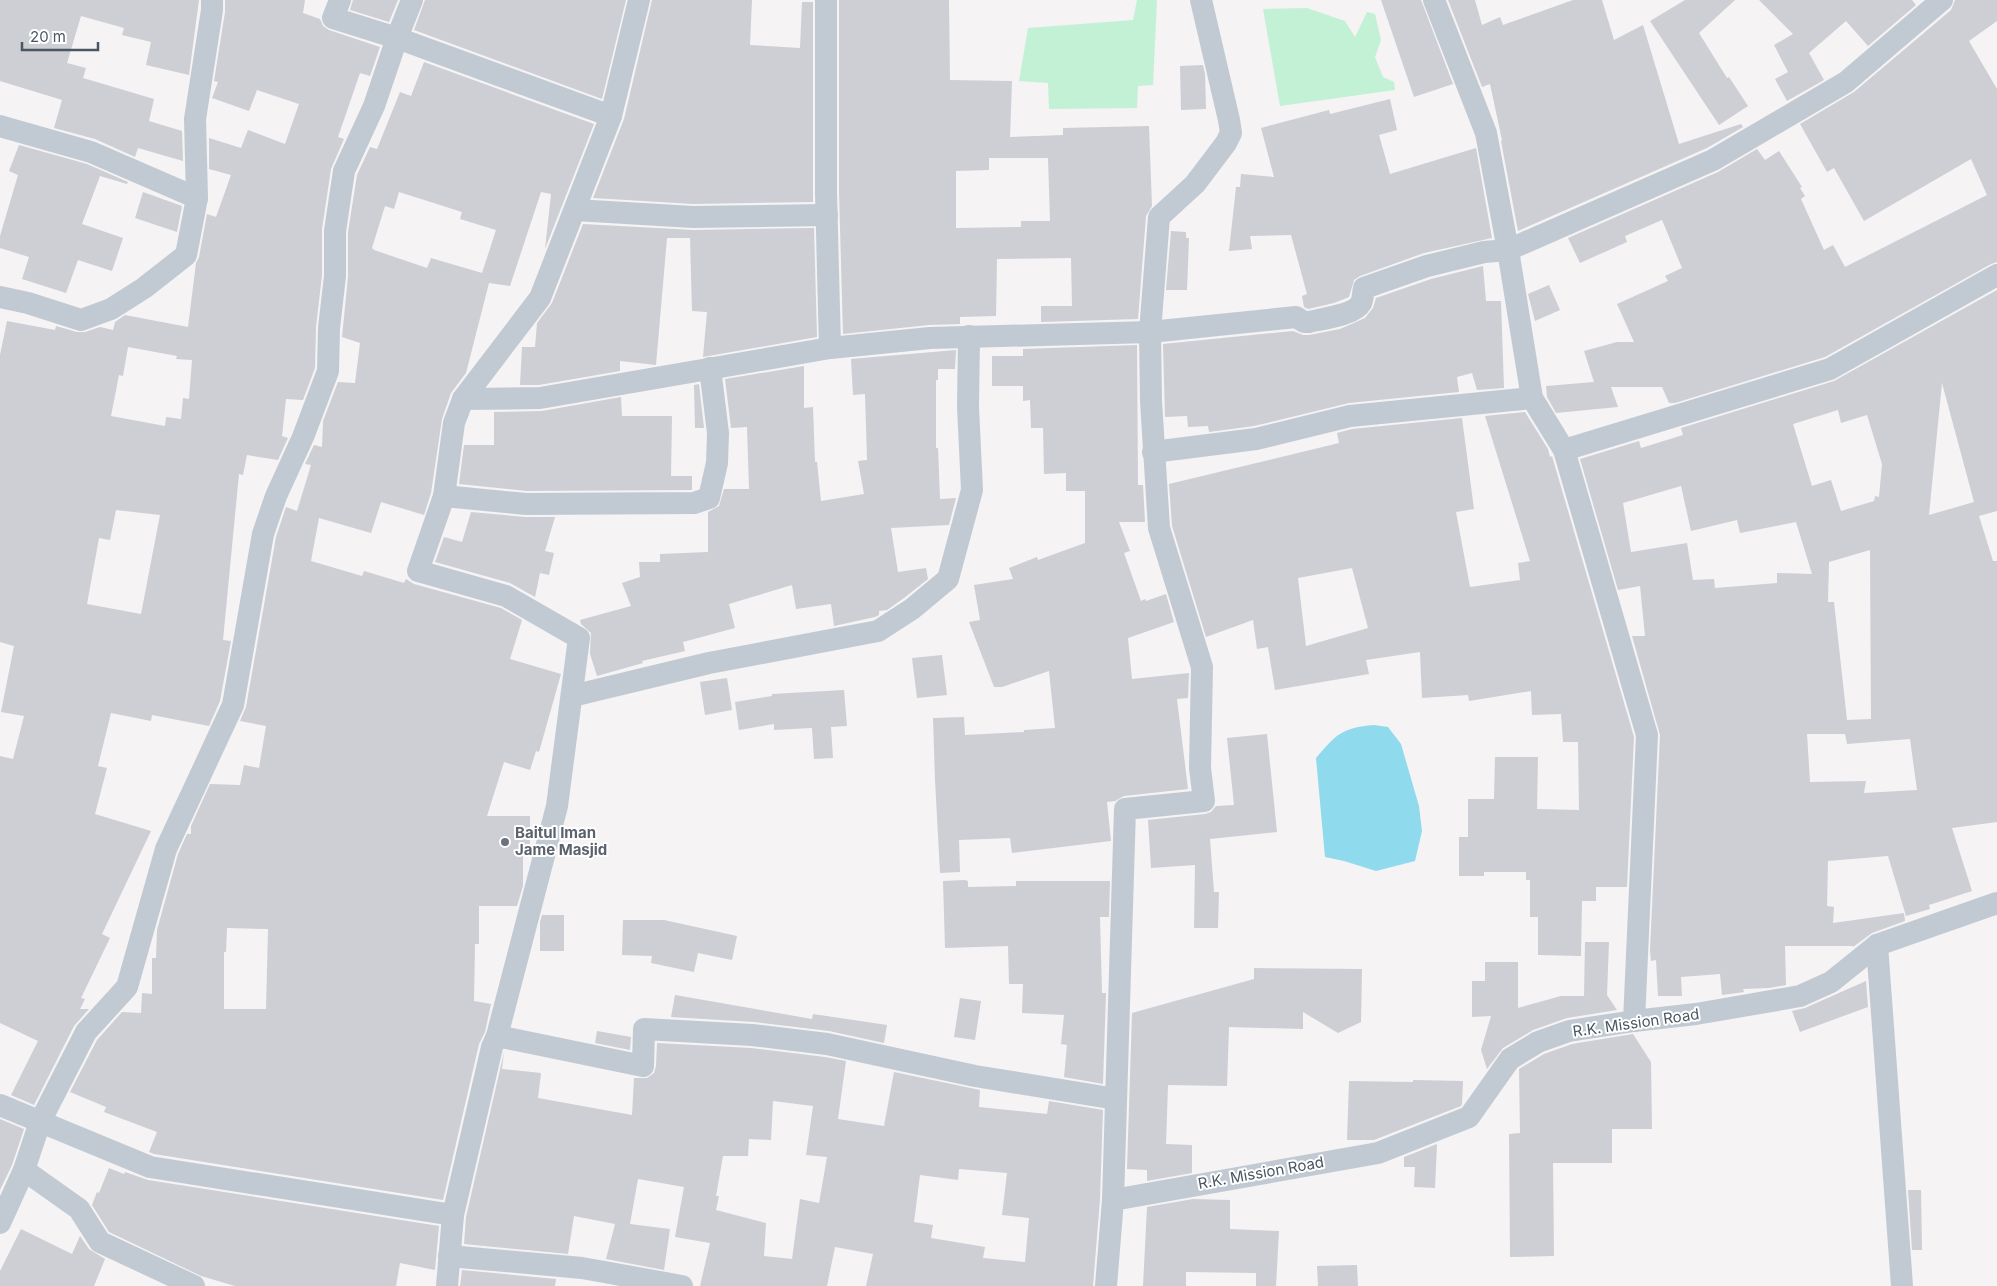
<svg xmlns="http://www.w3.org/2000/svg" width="1997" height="1286" font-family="Inter,sans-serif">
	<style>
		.green { fill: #c3f1d5 }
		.water { fill: #90daee }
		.building { fill: #cdcfd5; fill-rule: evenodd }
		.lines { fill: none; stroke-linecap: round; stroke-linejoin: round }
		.street { stroke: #c1cad2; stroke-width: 22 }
		.worship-dot { fill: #6b7280; stroke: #fff; stroke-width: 2 }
		.labels { text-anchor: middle; stroke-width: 4; stroke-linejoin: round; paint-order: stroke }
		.worship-label { font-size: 15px; font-weight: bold; fill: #5b616d; stroke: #fff; text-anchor: start }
		.street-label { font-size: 15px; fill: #4a5661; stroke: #fff }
	</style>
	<rect width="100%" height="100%" fill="#f5f3f3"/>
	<!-- green -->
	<g class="green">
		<polygon points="1137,0 1157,0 1153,85 1138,86 1137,108 1049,109 1048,83 1019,81 1028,28 1133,20"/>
		<polygon points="1307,8 1345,21 1355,37 1367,12 1375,14 1381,40 1375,57 1383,77 1394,82 1395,90 1280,106 1263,9"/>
	</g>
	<!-- water -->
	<path class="water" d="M1374 725 1388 727 1401 744 1419 806 1422 831 1415 861 1376 871 1344 861 1325 857 1316 758C1337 734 1341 728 1374 725Z"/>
	<!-- building -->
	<g class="building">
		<polygon points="0,0 199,0 189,75 146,65 151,42 122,35 124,28 81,16 67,63 86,68 83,78 154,99 149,121 182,131 183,161 138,148 135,157 95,139 54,128 62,100 0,81"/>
		<path d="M225 0H305L303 13 320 19 323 26 329 30 380 47 370 76 360 73 338 137 344 139 331 169 322 229V275L316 327 315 368 303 400 286 399 282 436 288 438 278 460 247 455 243 475 239 474 223 640 231 641 220 701 209 726 152 715 151 721 111 713 98 766 107 768 95 814 151 831 102 934 110 938 81 998 85 999 80 1009H89L74 1026 34 1105 11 1095 38 1041 0 1023V756L13 759 24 716 1 712 14 646 0 642V355L7 321 55 330 56 326 77 332H85L100 327 113 330 115 322 125 315 188 327 196 263 199 257 207 214 216 217 231 175 209 169V138L241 148 248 130 285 144 299 104 257 90 249 111 212 98 218 82 214 81 225 12ZM128 347 177 356 176 359 192 360 189 399 183 398 181 419 166 417 165 426 111 416 119 375 123 376ZM116 510 160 515 141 614 87 604 99 538 110 540Z"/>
		<polygon points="353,0 398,0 389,22 350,10"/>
		<polygon points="425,0 626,0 602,99 414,30"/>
		<polygon points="652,0 752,0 750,45 800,48 802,2 813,2 813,202 693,204 593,198 624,119"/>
		<path d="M839 0H949L950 80 1012 81 1010 137 1063 135V128L1149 126 1152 206 1146 216 1138 319 1041 322V306H1072L1071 258 997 259 996 316 960 317V324L929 325 843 334 839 192ZM989 158H1048L1050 221H1021V227L956 228V171L989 170Z"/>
		<polygon points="1381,0 1421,0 1453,84 1414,97"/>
		<polygon points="1448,0 1475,0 1482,25 1500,17 1503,25 1573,0 1602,0 1614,40 1643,25 1679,144 1741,124 1743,127 1707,148 1518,231 1501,141 1502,140 1490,84 1482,87"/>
		<polygon points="1685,0 1735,0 1699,33 1727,78 1729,77 1748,106 1719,125 1650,21"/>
		<polygon points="1759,0 1912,0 1916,5 1868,46 1846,21 1809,53 1824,80 1787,101 1775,79 1788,72 1774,45 1793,34"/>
		<polygon points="1955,0 1997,0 1997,21 1969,41 1997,89 1997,262 1991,264 1825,357 1675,403 1669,403 1662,387 1611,387 1618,407 1556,413 1547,397 1546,386 1594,382 1584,351 1617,342 1634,342 1617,304 1668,281 1665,276 1682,268 1662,220 1625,236 1627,242 1580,263 1568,238 1718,172 1757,149 1765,160 1779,151 1802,187 1800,188 1805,196 1801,199 1824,250 1833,245 1845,267 1987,195 1971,159 1864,221 1834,168 1827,172 1800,124 1854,92 1951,10"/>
		<path d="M424 62 594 124 545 249 551 194 541 192 510 286 489 283 466 373 451 393 442 419 431 493 424 515 381 502 371 533 319 518 311 561 362 576 364 571 404 583 406 579 414 584 501 608 522 620 510 659 561 674 539 752 536 751 530 770 504 762 487 816H530V855H523V886L517 906H479V944H475L474 1001 491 1004 485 1032 479 1044 443 1200 154 1154 149 1152 157 1132 104 1112 106 1107 70 1092 97 1040 122 1012 141 1013 142 993 152 994V958H156L157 930 178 854 187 834H191V826L210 784 240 785 244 765 259 768 266 726 240 721 246 707 276 537 286 507 297 511 311 465 305 464 314 445 322 447 323 421 338 382 355 383 360 343 342 337 348 277V232L357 175 370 147 377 149 400 92 411 96ZM399 192 462 212 460 219 496 230 482 273 431 258 427 268 374 250 372 248 385 206 394 209ZM227 928 268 929 266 1009H224V952H226Z"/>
		<polygon points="1203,65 1205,74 1206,109 1181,110 1180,66"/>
		<polygon points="1390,99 1397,130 1379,135 1390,174 1476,148 1492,238 1424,253 1360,276 1354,280 1349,297 1334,303 1308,309 1304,307 1302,296 1307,294 1291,235 1250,236 1252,249 1229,251 1236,187 1240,187 1241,174 1274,177 1261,128 1329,110 1330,114"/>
		<polygon points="19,145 87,164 128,182 127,184 100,176 82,224 123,238 112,271 78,260 66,293 22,279 29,257 0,248 0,236 18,175 9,171"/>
		<polygon points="143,192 182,206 177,232 135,218"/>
		<polygon points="583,224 693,230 814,228 817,337 703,357 707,312 692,311 690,238 667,238 656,365 620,361 620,371 539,385 520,385 522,347 535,347 537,323 552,303"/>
		<polygon points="1171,231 1186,232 1186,238 1189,238 1187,290 1166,290"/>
		<polygon points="1483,266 1486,301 1501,301 1504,388 1477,390 1472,373 1457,377 1459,392 1349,403 1254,426 1209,432 1208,426 1188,427 1187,416 1165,417 1163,344 1293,331 1303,335 1309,335 1340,329 1365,318 1373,308 1376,298 1431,279"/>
		<polygon points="1549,285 1560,310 1535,321 1528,294"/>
		<path d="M1997 290V511L1979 516 1993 561H1997V822L1952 828 1972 891 1929 905 1930 909 1906 916 1888 856 1828 861 1827 906 1834 907 1833 923 1904 913 1905 921 1872 933 1853 947V946H1785L1786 985 1769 988 1743 989 1744 992 1722 995 1720 974 1681 977 1682 996H1658L1656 960 1651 961 1650 950 1660 735 1632 636H1645L1640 586 1618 590 1580 459 1639 441 1641 448 1683 435 1681 428 1834 381ZM1942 383 1974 502 1929 515ZM1838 410 1841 423 1867 415 1882 464 1879 497 1875 496 1874 501 1841 511 1831 480 1812 486 1793 424ZM1681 486 1691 531 1737 520 1740 533 1796 522 1812 574 1777 573V583L1715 588 1714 579 1693 580 1687 543 1631 552 1623 503ZM1870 550 1871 719 1847 720 1834 602H1828L1829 562ZM1807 734H1845L1847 744 1910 739 1917 790 1864 793 1866 781 1810 782Z"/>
		<polygon points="1137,345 1138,485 1143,485 1145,522 1119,522 1130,551 1124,553 1141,601 1145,599 1146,601 1166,594 1174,622 1128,638 1132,679 1189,673 1188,698 1177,699 1188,789 1124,796 1115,801 1107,802 1111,841 1012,853 1010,838 959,840 960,872 940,873 935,780 933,718 964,717 965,735 1024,732 1024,730 1055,728 1049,671 1002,687 994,687 969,622 980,620 974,585 1013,579 1009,568 1037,557 1038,560 1085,543 1085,491 1066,491 1066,473 1044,474 1043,428 1031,428 1030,400 1023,401 1023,386 992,386 992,356 1023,356 1023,349"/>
		<polygon points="956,350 955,369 938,369 938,380 936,380 936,448 938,448 940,499 956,498 949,525 891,528 898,572 926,568 928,579 904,598 887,610 879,611 879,615 875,617 834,626 831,604 796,609 792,585 729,604 735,628 683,642 685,651 642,661 643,663 597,676 590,654 591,633 581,624 580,620 631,606 622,583 640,577 639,562 660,562 660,554 708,552 708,512 719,506 724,489 749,489 747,427 731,428 725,379 804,366 804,408 813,407 815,462 817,462 821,501 864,494 858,461 867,460 865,394 853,395 851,359"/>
		<polygon points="699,384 704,428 695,428 694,385"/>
		<polygon points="621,397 622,416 672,416 671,476 692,476 692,490 527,491 459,484 464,445 494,445 494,412 542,411"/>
		<path d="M1525 412 1548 449 1550 457 1552 456 1634 737 1627 887H1596V901H1582L1581 956 1538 955V917H1530V880H1526V872H1484V876H1459V837H1468V799H1494L1495 757H1538L1537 809 1579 810 1578 742H1563L1561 714 1532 715 1531 691 1469 701 1468 695 1422 698 1420 652 1366 660 1369 674 1275 690 1268 647 1257 649 1253 620 1206 637 1172 526 1169 484 1339 443 1337 433 1352 429 1462 418 1474 509 1456 512 1470 587 1520 580 1518 563 1530 561 1485 416ZM1352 568 1368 628 1306 646 1298 578Z"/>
		<polygon points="471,512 525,517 555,517 545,551 554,553 549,575 540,573 535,597 510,583 435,562 444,537 462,542"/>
		<polygon points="942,655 947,695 917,698 912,658"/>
		<polygon points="727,678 732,710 705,715 700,682"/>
		<polygon points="844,690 847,726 831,727 833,758 814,759 812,728 774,730 774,724 739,730 735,702 772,696 772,694"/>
		<polygon points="1267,734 1277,832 1210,839 1214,892 1219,892 1218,928 1194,928 1195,865 1151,868 1148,820 1205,814 1211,812 1216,806 1234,805 1227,738"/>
		<polygon points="965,880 968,881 968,887 1016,886 1016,881 1110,881 1109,917 1100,917 1102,993 1106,993 1103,1084 1064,1077 1067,1045 1061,1044 1064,1015 1022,1013 1023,984 1009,984 1008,946 945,948 943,881"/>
		<polygon points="542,915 564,915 564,951 540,951 540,922"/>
		<polygon points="623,920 664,920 737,936 732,960 698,953 694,972 651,963 652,956 622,955"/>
		<polygon points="1585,942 1609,942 1607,995 1617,1010 1567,1018 1533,1030 1503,1048 1487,1069 1481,1050 1491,1016 1472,1017 1472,981 1485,981 1485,962 1518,962 1518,1008 1561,996 1584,996"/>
		<polygon points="1254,968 1362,969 1361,1022 1338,1033 1303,1012 1303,1029 1229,1027 1227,1086 1168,1085 1166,1144 1192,1145 1192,1173 1147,1181 1147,1170 1127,1169 1132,1013 1254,979"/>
		<polygon points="1866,981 1868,1007 1800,1032 1792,1011 1805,1008"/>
		<polygon points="675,995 812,1019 813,1014 887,1025 884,1043 829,1031 754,1022 671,1017"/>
		<polygon points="960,998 981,1001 975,1040 954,1037"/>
		<polygon points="597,1031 631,1037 630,1050 595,1043"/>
		<polygon points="1633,1034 1651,1062 1652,1129 1612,1129 1612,1163 1553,1163 1554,1256 1510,1257 1509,1134 1520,1133 1519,1069 1544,1054 1572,1044"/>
		<path d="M657 1043 751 1048 825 1057 846 1061 838 1119 884 1126 894 1072 980 1090 979 1107 1047 1114 1049 1101 1103 1110 1100 1199 1093 1286H866L873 1254 835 1247 827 1286H700L710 1243 675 1237 684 1187 638 1179 630 1224 670 1229 664 1270 606 1259 615 1224 574 1216 568 1254 464 1244 466 1217 504 1052 502 1069 541 1073 538 1098 632 1115 634 1078H647L654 1073 656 1066ZM773 1101 813 1106 806 1155 827 1157 819 1203 800 1199 792 1259 764 1256 766 1223 716 1210 719 1196H716L723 1156H748L749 1139 771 1140ZM959 1169 1007 1173 1002 1215 1029 1218 1025 1262 983 1258 985 1247 931 1238 933 1225 914 1222 920 1175 958 1180Z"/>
		<polygon points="1413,1080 1463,1081 1462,1104 1461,1106 1374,1140 1347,1140 1349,1081 1413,1082"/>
		<polygon points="0,1119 24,1129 12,1165 0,1190"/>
		<polygon points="1437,1144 1435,1188 1414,1187 1415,1167 1404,1167 1404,1157"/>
		<polygon points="109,1168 124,1174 125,1172 148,1180 439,1226 435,1270 400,1263 396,1286 235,1286 201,1276 109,1232 92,1205 97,1192 99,1193"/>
		<polygon points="1908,1190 1921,1190 1922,1250 1912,1250"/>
		<polygon points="1193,1199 1230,1200 1230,1229 1279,1231 1276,1286 1256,1286 1256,1273 1186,1272 1186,1286 1143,1286 1147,1207"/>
		<polygon points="21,1229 72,1254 80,1236 89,1249 105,1259 94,1286 0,1286 0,1271"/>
		<polygon points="1357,1265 1358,1286 1318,1286 1317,1266"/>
		<polygon points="462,1270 556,1279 555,1286 460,1286"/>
	</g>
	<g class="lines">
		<!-- street -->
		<g class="street">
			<polyline points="340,0 333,18 397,38 611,116"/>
			<polyline points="826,0 826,192 830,348"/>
			<polyline points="1434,0 1486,133 1508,250 1532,398 1564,450 1647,735 1634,1021"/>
			<polyline points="0,126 91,152 197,198"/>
			<polyline points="575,210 693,217 827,215"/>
			<polyline points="0,297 28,303 81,320 111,309 144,288 186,255 197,198 195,119 212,10 212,0"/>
			<path d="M463 399 540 398 830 348 930 338 1150 332 1296 317 1304 322H1309C1321 319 1355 315 1361 303 1363 299 1363 292 1364 288L1427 266 1484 252 1508 250 1713 160 1846 82 1942 0"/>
			<polyline points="1564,450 1830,369 1997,275"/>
			<polyline points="1153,452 1256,439 1350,416 1532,398"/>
			<polyline points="444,496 526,504 694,503 709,498 717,463 718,433 710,368"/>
			<polyline points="572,696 709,663 878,631 912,609 948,579 972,490 968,407 969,336"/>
			<polyline points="1877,945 1902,1286"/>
			<polyline points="497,1036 643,1066 644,1029 752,1035 827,1044 975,1076 1116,1099"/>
			<polyline points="0,1105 150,1167 453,1215"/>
			<polyline points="1113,1200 1125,809 1204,801 1200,768 1202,667 1159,528 1151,401 1150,332 1159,217 1195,184 1226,143 1231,133 1229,120 1201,0"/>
			<polyline points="0,1223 24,1170"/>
			<polyline points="449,1256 582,1268 682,1286"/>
			<polyline points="194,1286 100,1242 79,1209 24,1170 40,1122 86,1032 127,987 166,849 233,705 263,534 276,496 303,437 328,371 329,328 335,276 335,231 344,171 374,106 397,38 412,0"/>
			<polyline points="447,1286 453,1215 492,1047 497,1036 557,806 579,638 506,596 418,571 444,496 454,423 463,399 540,298 611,116 639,0"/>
			<polyline points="1106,1286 1113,1200 1378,1153 1469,1117 1510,1059 1538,1042 1569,1031 1634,1021 1696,1014 1800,996 1831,982 1877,945 1997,903"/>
		</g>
	</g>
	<!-- markers -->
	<circle class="worship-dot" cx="505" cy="842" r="5"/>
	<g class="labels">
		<!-- worship labels -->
		<g class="worship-label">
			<text x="515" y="838">Baitul Iman<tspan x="515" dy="17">Jame Masjid</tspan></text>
		</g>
		<!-- street labels -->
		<g class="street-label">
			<text transform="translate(1636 1023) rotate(-8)" y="5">R.K. Mission Road</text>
			<text transform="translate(1261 1173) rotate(-10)" y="5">R.K. Mission Road</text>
		</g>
	</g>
	<!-- scale -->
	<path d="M22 42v8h76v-8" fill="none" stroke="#4a5661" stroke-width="2.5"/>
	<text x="30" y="42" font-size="15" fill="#4a5661" stroke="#ffffff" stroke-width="4" paint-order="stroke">20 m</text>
</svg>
